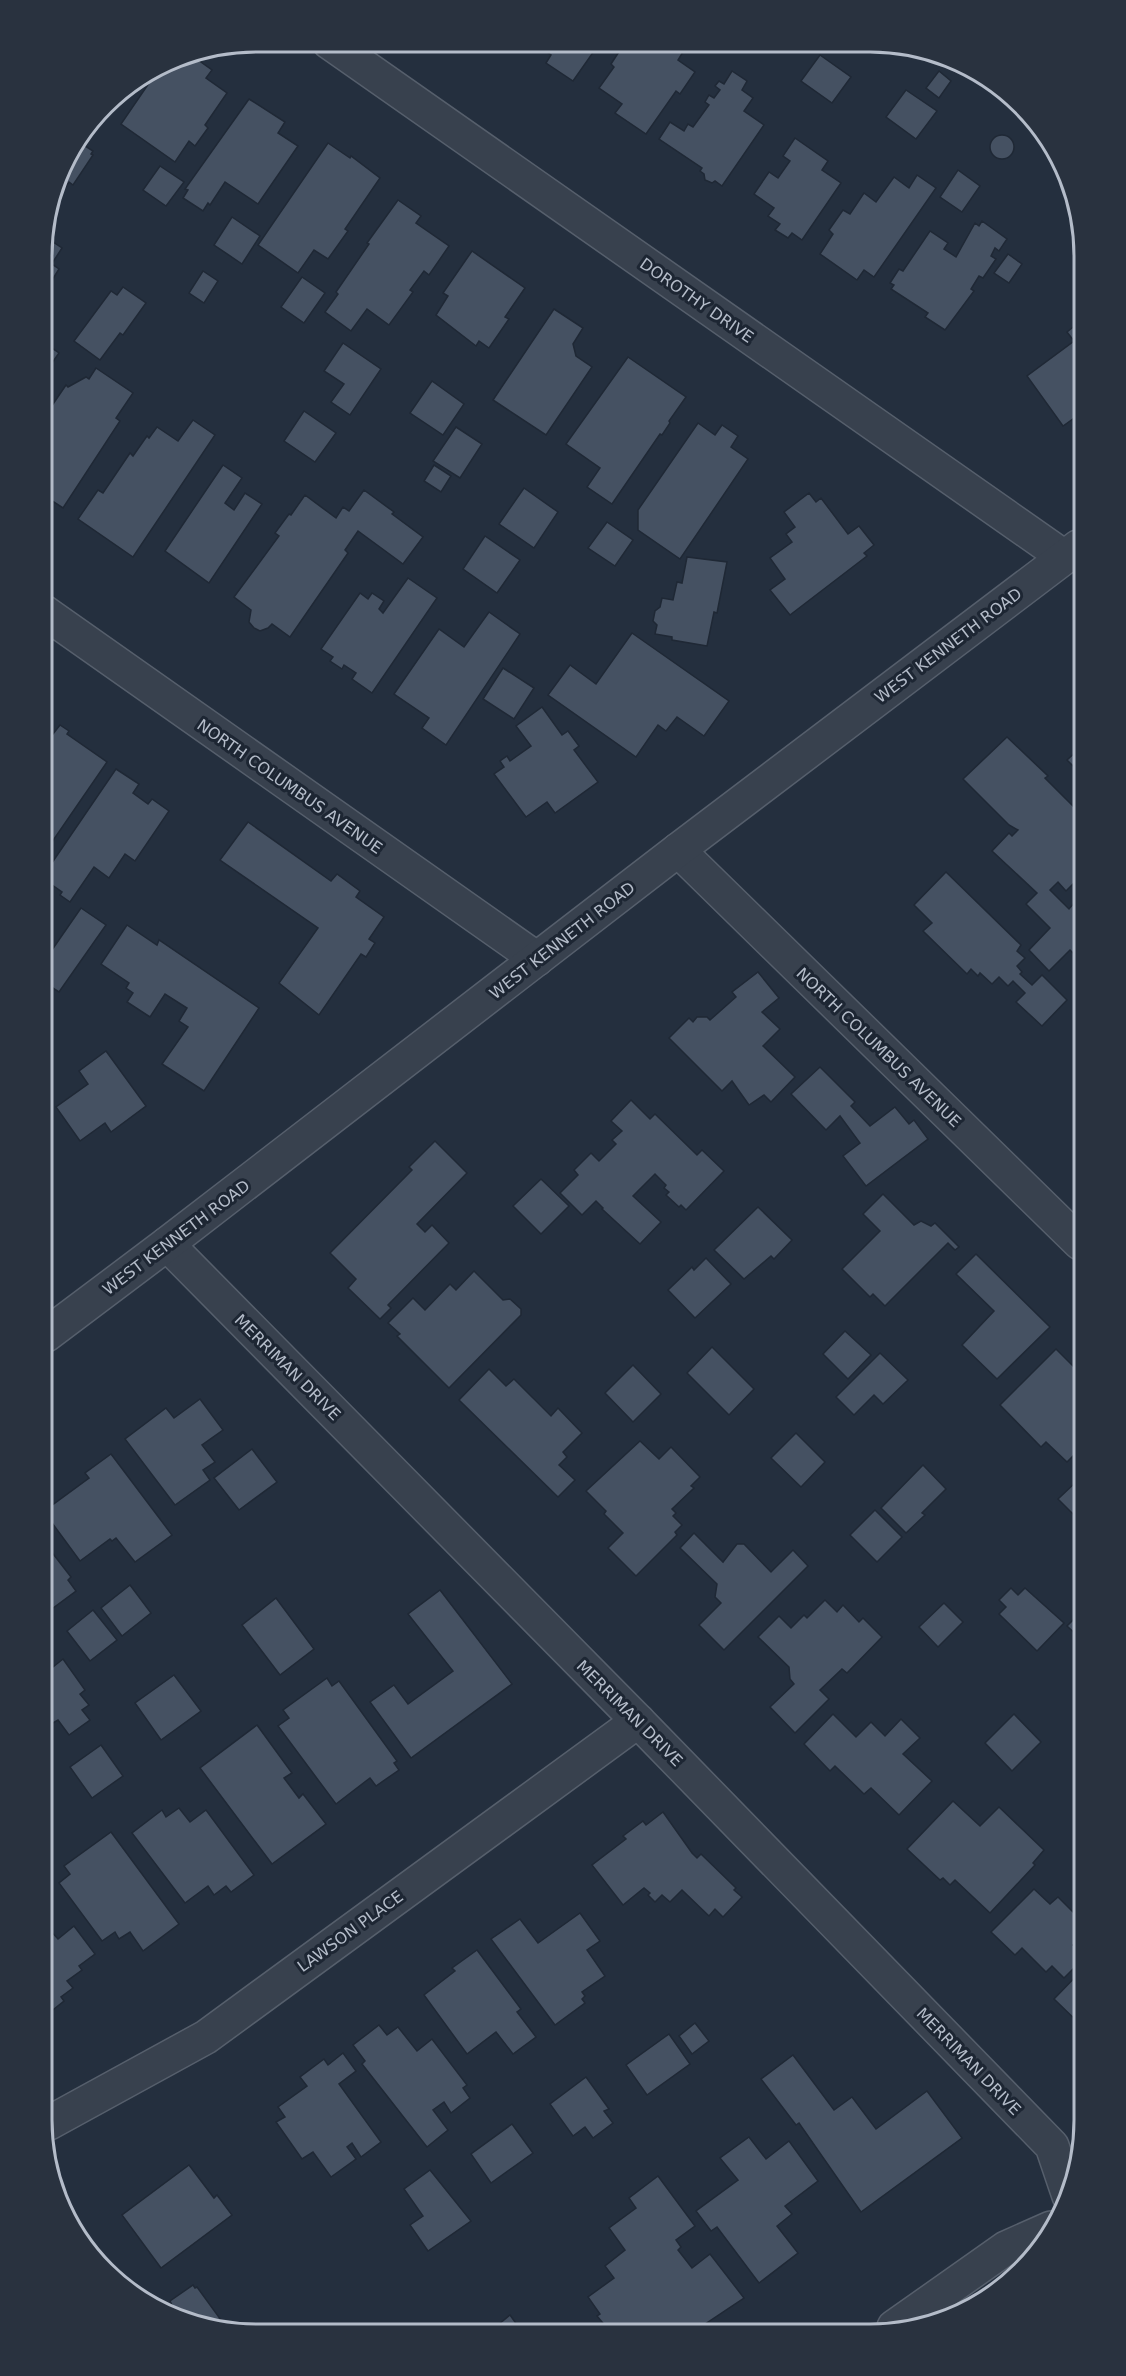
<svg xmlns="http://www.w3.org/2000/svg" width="1126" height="2376" font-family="'DejaVu Sans',sans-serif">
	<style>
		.building { fill: #455162; stroke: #1f2835; stroke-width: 1.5 }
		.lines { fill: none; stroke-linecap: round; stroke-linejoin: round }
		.minor-casing { stroke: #565f6c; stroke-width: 36 }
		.tertiary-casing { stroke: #565f6c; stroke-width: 36 }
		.minor { stroke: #38414e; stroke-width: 33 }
		.tertiary { stroke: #38414e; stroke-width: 33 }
		.labels { text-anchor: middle; stroke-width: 6; stroke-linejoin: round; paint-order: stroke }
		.street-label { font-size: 16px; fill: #b4bcc9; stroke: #1d2633 }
		.rim { fill: none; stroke: #b4bcc9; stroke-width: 3 }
	</style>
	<rect width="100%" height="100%" fill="#242f3e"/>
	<!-- building -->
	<g class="building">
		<polygon points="536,44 599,44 573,81 546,63 551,55"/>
		<polygon points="624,44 672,45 683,52 678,60 695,72 680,94 676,91 646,134 615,113 622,104 599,88 614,67 611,64"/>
		<polygon points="191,55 212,70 206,78 227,93 205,125 208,128 195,146 189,141 175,162 121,124 160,67 175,58"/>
		<polygon points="820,55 851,77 832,103 801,81"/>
		<polygon points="732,71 747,81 742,90 753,98 744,111 764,125 722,186 715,181 712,183 705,180 704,174 700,171 702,168 659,139 670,122 684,131 688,124 693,127 709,105 705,102 709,95 714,98 720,90 715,86 719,81 724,84"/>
		<polygon points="939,71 951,81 939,98 926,88"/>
		<polygon points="906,90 937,111 916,139 886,117"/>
		<polygon points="249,99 285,122 278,133 298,146 258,204 225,182 210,205 208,203 203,211 183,198 188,190 185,189"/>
		<polygon points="1023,109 1040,129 1019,115"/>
		<circle cx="1002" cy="147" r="12"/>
		<polygon points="795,138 828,161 822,170 841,183 802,240 792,233 788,238 775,230 780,224 768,216 774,208 754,194 769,172 778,178 790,161 783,156"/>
		<polygon points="79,142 93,151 91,154 93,155 73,185 69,182 52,206 64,161"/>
		<polygon points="328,143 350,158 351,156 380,178 345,229 348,231 328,259 314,250 298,273 258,245"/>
		<polygon points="160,166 184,182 166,206 143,190"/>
		<polygon points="958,170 980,186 962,212 940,197"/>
		<polygon points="917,175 936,188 874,277 864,270 857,280 820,254 833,234 829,230 843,210 850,214 864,193 876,202 894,177 909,188"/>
		<polygon points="398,200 421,216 416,223 449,246 429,275 424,271 410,290 413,292 389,325 367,309 351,331 325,312 338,294 336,292 369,244 367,243"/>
		<polygon points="232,217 260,236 242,264 214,245"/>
		<polygon points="982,221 1007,239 999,251 995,248 991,256 996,259 983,278 979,276 971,289 974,291 945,330 925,317 928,313 891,289 894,285 890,283 899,269 903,271 930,231 948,243 944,249 956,257 975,223 979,226"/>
		<polygon points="50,240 62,248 53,262 43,256 43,250"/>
		<polygon points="472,251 525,288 505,317 509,319 489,348 479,341 476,346 436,315 448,296 443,293"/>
		<polygon points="1008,254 1022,264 1009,283 994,273"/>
		<polygon points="43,258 59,269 43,295"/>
		<polygon points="203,271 218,281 204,303 189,293"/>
		<polygon points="302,277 325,293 304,323 281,307"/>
		<polygon points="123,287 146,303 123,335 120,333 100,360 74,341 111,291 117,295"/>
		<polygon points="554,309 583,328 573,344 576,356 592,367 546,435 493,400"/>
		<polygon points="1077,324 1077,416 1063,426 1027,376 1074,341 1067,332"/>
		<polygon points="43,342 59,353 43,376"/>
		<polygon points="343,343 381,369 350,415 331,402 344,384 324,371"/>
		<polygon points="628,357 686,397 669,421 670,423 662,435 660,434 612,504 587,487 600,468 566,444"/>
		<polygon points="96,368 133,393 116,418 120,421 63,508 43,495 43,409 46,405 51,407 66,385 68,387 86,377 89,379"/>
		<polygon points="432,381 464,404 443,435 410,413"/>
		<polygon points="304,411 336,433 315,462 284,441"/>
		<polygon points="193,420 215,435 133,557 78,519 98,490 103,493 130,453 133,456 147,436 149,438 157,427 178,441"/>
		<polygon points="698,423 715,435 722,425 738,436 731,447 748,459 680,559 638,530 638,510"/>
		<polygon points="456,427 482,444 460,478 433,461"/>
		<polygon points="223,465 242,478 225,503 234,510 245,493 262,504 209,583 165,551"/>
		<polygon points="434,465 451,476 441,492 424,481"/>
		<polygon points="524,488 558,512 534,548 499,524"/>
		<polygon points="364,490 394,512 392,514 423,537 403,564 358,531 345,550 348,553 290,637 272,624 268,628 260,631 254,628 249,622 251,610 234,597 279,536 275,533 289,514 291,515 305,495 336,518 343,507 349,511"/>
		<polygon points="809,493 816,502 821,498 848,534 859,526 874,545 864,553 867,556 790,615 770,590 785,579 770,558 792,542 786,534 795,527 784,512"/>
		<polygon points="607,522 633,540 615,566 588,548"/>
		<polygon points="485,536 520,560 497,593 463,569"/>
		<polygon points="687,557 727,562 717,613 714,612 707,646 672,640 672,637 655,634 657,625 653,621 655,611 660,607 662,598 673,600 677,582 682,583"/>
		<polygon points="408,578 437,598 372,693 352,679 356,673 344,665 342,669 330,661 333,657 321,649 360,593 368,599 372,593 384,601 379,609 383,613"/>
		<polygon points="489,612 520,634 446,745 422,728 429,718 394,694 439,629 464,647"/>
		<polygon points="632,633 729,701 704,736 677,717 666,731 658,725 636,757 548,695 570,665 596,684"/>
		<polygon points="503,668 534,688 514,719 483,699"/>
		<polygon points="542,707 562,735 568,731 579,746 574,750 598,782 555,813 547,802 526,817 494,774 504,767 500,761 507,756 510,761 531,746 516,726"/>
		<polygon points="60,725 69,731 67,734 107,762 52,842 45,837 45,807 50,799 44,795 44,734 47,730 53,734"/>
		<polygon points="1007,737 1048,776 1045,778 1079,812 1079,878 1066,891 1058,882 1050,890 1069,909 1075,902 1079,907 1079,955 1077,957 1070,950 1049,971 1029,950 1050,928 1026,904 1037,893 992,851 1009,833 1012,836 1018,830 1009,825 963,779"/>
		<polygon points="1079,749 1079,772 1067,760"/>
		<polygon points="116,769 139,784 133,793 148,804 152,799 169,811 135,861 125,854 109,878 94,867 70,902 60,895 62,892 45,880 45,873"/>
		<polygon points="248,822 331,881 337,874 360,891 356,897 384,917 369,939 375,943 366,957 361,954 319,1015 279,983 318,928 220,860"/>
		<polygon points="946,872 1021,945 1017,951 1025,958 1017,966 1022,972 1020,974 1032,985 1042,975 1067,1000 1042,1026 1016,1002 1025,993 1013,981 1008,986 999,977 992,984 980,973 978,976 971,969 967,974 923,931 932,923 914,905"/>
		<polygon points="81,908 106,925 59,992 45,983 45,960"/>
		<polygon points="127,925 157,945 159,940 259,1008 204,1091 162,1064 188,1027 179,1021 187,1008 165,994 150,1017 127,1002 133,993 126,988 129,983 101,964"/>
		<polygon points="758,972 779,998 762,1012 780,1029 763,1046 795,1077 771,1102 764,1095 749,1105 732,1081 722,1091 669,1038 689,1018 693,1022 697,1017 707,1017 710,1020 736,997 732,992"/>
		<polygon points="106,1051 146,1106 111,1132 105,1123 80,1141 56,1107 88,1084 79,1071"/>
		<polygon points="820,1067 855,1102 851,1106 870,1126 895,1107 909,1124 914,1120 928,1139 866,1186 843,1156 860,1143 840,1116 826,1130 791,1094"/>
		<polygon points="631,1100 650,1119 655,1114 697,1155 702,1150 724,1171 686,1210 681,1205 679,1207 666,1195 669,1192 664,1188 666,1185 655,1174 633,1196 661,1222 640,1244 602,1209 603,1208 596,1201 582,1215 560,1193 578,1175 574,1170 591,1153 599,1161 616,1144 612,1140 622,1131 611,1121"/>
		<polygon points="435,1141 467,1173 417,1224 425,1232 432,1225 449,1243 388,1305 391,1308 380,1319 348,1288 356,1279 330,1253 412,1170 409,1167"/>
		<polygon points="541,1179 569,1206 541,1234 513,1206"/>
		<polygon points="883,1194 914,1225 921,1221 931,1226 935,1223 959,1247 955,1250 948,1243 885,1306 873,1294 870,1297 842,1269 880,1231 863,1214"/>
		<polygon points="758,1207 792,1240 774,1259 771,1256 744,1279 714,1250"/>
		<polygon points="976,1254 1050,1327 997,1379 962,1345 994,1311 956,1274"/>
		<polygon points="706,1258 731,1284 695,1318 668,1290 692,1267 694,1270"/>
		<polygon points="474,1271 503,1300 510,1299 521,1309 521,1315 449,1388 397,1336 400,1334 388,1323 413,1298 425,1310 450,1284 456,1290"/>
		<polygon points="845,1331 871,1355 848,1379 823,1354"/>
		<polygon points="712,1347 754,1389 729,1415 687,1373"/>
		<polygon points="1056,1349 1081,1374 1081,1448 1067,1462 1046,1442 1041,1447 1000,1405"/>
		<polygon points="880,1353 908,1380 883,1404 874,1395 854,1415 836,1397"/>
		<polygon points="633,1365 661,1394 633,1422 605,1393"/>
		<polygon points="489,1369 506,1386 514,1379 551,1416 558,1408 582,1433 563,1452 567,1457 559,1465 575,1480 558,1497 459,1400"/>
		<polygon points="200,1399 223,1430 202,1445 215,1462 203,1470 210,1480 175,1505 125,1439 166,1408 174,1418"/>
		<polygon points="796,1433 825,1462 801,1487 771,1458"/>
		<polygon points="640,1441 659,1459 671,1447 700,1477 691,1486 694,1488 672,1509 676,1513 673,1516 682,1525 675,1532 677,1535 636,1576 608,1548 623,1533 604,1514 606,1511 586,1491"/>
		<polygon points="252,1449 277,1482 239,1510 214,1478"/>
		<polygon points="111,1454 172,1535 135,1562 116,1538 112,1541 110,1539 80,1561 47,1516 47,1509 89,1478 85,1473"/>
		<polygon points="923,1465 946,1489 922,1513 925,1515 906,1533 881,1508"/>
		<polygon points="1081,1473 1081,1518 1079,1520 1058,1499 1076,1482 1074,1480"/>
		<polygon points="875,1510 902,1537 877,1562 850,1535"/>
		<polygon points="694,1533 723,1562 737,1544 744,1544 771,1572 793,1550 808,1566 724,1650 699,1625 721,1603 715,1597 717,1584 680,1548"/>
		<polygon points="47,1546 71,1577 68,1580 76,1591 49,1611 47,1609"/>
		<polygon points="130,1585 151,1613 122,1636 101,1608"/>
		<polygon points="1011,1588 1018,1595 1025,1588 1064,1623 1037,1651 999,1614 1006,1607 999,1600"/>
		<polygon points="440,1590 512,1684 411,1758 370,1702 394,1685 408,1704 453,1671 408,1614"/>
		<polygon points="276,1598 314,1649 280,1675 242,1625"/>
		<polygon points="825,1600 837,1612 843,1605 859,1622 863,1618 882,1637 847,1673 842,1669 820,1690 829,1699 795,1733 770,1707 794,1684 790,1679 789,1667 758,1637 779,1616 791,1628 804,1615 807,1618"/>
		<polygon points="944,1603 963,1622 938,1647 919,1627"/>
		<polygon points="93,1610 117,1640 90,1661 67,1631"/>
		<polygon points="1082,1611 1082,1640 1067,1626"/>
		<polygon points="63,1659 85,1690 80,1694 89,1705 82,1710 90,1720 69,1735 58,1720 53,1723 48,1716 48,1671"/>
		<polygon points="174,1675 201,1711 161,1740 135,1703"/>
		<polygon points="327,1678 332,1686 339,1681 397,1761 394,1763 399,1770 376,1786 370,1778 336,1804 278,1726 289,1718 283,1710"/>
		<polygon points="833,1714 856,1737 871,1722 885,1736 901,1719 920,1738 903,1754 932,1781 899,1815 871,1788 864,1794 835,1766 830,1771 804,1744"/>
		<polygon points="1014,1714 1041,1742 1012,1771 985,1743"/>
		<polygon points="257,1725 292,1773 284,1778 299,1798 303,1794 326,1824 272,1864 200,1768"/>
		<polygon points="101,1745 123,1776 92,1798 70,1767"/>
		<polygon points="953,1801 980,1826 999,1807 1044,1850 1033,1863 1035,1865 990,1913 955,1880 950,1885 943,1878 940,1880 907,1849"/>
		<polygon points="179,1808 190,1822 206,1810 254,1875 231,1892 226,1886 214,1895 208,1886 185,1903 132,1833 162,1810 166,1817"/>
		<polygon points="663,1812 692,1853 697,1858 701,1854 736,1888 734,1890 742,1897 723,1917 715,1909 709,1916 682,1890 670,1902 662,1895 655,1902 648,1895 650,1893 644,1888 623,1905 592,1865 626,1839 623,1836 643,1821 646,1825"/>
		<polygon points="111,1832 179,1924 143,1951 130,1932 119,1939 115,1932 102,1941 59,1883 70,1874 64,1866"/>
		<polygon points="1034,1889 1050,1904 1058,1897 1083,1922 1083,1925 1077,1931 1082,1937 1073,1945 1083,1955 1083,1959 1064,1978 1052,1966 1046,1972 1022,1948 1015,1955 991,1932"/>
		<polygon points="580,1913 600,1941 587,1950 605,1976 582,1992 585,1996 582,1999 585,2003 555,2025 491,1939 520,1919 538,1943"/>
		<polygon points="74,1926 95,1954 79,1966 82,1970 67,1981 73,1988 61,1997 64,2001 49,2013 49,1929 58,1939"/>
		<polygon points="477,1950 521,2009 517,2012 536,2037 513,2054 496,2032 467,2054 424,1995 455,1971 452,1968"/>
		<polygon points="1083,1969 1083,2027 1054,1999"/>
		<polygon points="695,2023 709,2041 692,2054 679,2036"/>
		<polygon points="379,2025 387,2035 398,2027 417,2051 432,2039 467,2085 463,2088 470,2098 451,2113 444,2102 433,2110 448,2130 427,2147 362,2064 365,2061 353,2045"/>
		<polygon points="669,2034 690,2064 647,2095 626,2065"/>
		<polygon points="343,2053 356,2071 339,2084 381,2142 361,2157 352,2143 347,2147 356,2159 331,2177 313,2152 302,2159 276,2122 285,2117 278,2107 307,2086 300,2077 324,2059 328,2065"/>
		<polygon points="793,2055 834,2110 852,2097 876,2129 927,2091 962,2138 861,2212 799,2123 796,2125 761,2079"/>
		<polygon points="586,2077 609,2109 604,2111 613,2123 593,2138 585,2127 573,2136 550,2104"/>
		<polygon points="512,2124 533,2153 491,2183 471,2154"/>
		<polygon points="749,2137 766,2159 789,2141 818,2181 785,2206 792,2214 777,2226 798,2253 759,2283 717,2227 711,2231 696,2211 738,2180 720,2158"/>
		<polygon points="189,2165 214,2198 217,2195 232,2215 161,2268 122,2215"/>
		<polygon points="430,2170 471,2221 428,2251 410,2225 423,2216 404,2189"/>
		<polygon points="658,2176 695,2226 676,2240 681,2247 678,2250 692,2268 710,2254 744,2298 699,2328 607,2328 597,2316 600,2314 588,2297 614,2278 605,2266 625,2250 609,2228 636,2208 629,2198"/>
		<polygon points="91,2244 95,2249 98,2247 124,2285 115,2280 86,2247"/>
		<polygon points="193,2285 195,2288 197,2287 221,2320 210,2328 169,2307 172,2305 170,2301"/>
		<polygon points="510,2315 520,2329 493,2329"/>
	</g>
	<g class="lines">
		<defs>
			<g id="minor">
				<polyline points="329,42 1064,557"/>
				<polyline points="44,612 537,959"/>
				<polyline points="678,850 1080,1243"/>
				<polyline points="167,1244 638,1721 1052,2146 1069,2196"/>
				<polyline points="49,2123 206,2037 638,1721"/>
				<polyline points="894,2327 1006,2248 1051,2228"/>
			</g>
			<polyline id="tertiary" points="46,1335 167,1244 678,850 1078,547"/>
		</defs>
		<!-- minor casing -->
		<use href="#minor" class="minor-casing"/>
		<!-- tertiary casing -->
		<use href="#tertiary" class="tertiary-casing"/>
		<!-- minor -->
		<use href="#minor" class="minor"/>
		<!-- tertiary -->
		<use href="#tertiary" class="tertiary"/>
	</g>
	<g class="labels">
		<!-- street labels -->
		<g class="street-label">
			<text transform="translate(697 300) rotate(35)" y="6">DOROTHY DRIVE</text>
			<text transform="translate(948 645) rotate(-37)" y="6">WEST KENNETH ROAD</text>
			<text transform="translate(290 786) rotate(35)" y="6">NORTH COLUMBUS AVENUE</text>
			<text transform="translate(562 940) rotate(-38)" y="6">WEST KENNETH ROAD</text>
			<text transform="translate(879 1047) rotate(44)" y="6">NORTH COLUMBUS AVENUE</text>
			<text transform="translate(176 1237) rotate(-37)" y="6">WEST KENNETH ROAD</text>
			<text transform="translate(288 1367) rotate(45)" y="6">MERRIMAN DRIVE</text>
			<text transform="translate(630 1713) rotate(45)" y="6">MERRIMAN DRIVE</text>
			<text transform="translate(350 1931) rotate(-36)" y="6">LAWSON PLACE</text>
			<text transform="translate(969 2061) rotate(46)" y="6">MERRIMAN DRIVE</text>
		</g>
	</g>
	<!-- crop -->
	<path d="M0 0H1126V2376H0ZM256 52H870A204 204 0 0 1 1074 256V2120A204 204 0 0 1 870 2324H256A204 204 0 0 1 52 2120V256A204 204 0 0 1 256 52Z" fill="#29323f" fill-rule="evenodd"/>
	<path class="rim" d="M256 52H870A204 204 0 0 1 1074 256V2120A204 204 0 0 1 870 2324H256A204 204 0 0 1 52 2120V256A204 204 0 0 1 256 52Z"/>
</svg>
